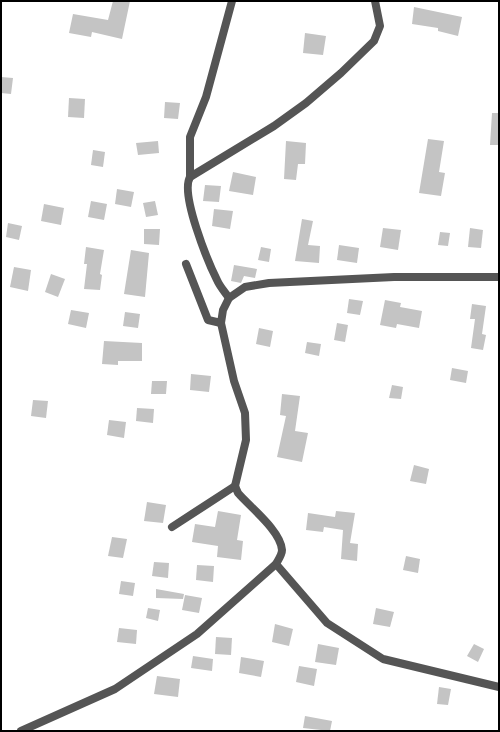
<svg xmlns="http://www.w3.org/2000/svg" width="500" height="732" font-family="'Archivo Narrow',sans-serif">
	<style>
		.building { fill: #c4c4c4 }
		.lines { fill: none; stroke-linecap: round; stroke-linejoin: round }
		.minor { stroke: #555; stroke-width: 8 }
	</style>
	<rect width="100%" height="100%" fill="#fff"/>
	<!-- building -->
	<g class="building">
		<polygon points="113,1 130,1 122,39 92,32 91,37 69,33 73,14 108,20"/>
		<polygon points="414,7 462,17 458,36 438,31 438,28 412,24"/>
		<polygon points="305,33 326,36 323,55 303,53"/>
		<polygon points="1,77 13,78 11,94 1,93"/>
		<polygon points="69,98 85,99 84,118 68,117"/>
		<polygon points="165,102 180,103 178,119 164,118"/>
		<polygon points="492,113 499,113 499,145 490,145"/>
		<polygon points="428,139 444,141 439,172 445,173 441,196 419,193"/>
		<polygon points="158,141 159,153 138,155 136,143"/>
		<polygon points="286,141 306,143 305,164 298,164 296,180 284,179"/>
		<polygon points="93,150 105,152 103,167 91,165"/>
		<polygon points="233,172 256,177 253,195 229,191"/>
		<polygon points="205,185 221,186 219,202 203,201"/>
		<polygon points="117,189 134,192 131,207 115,204"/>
		<polygon points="91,201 107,204 104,220 88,217"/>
		<polygon points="155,201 158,215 146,217 143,203"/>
		<polygon points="44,204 64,208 61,225 41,221"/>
		<polygon points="214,209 233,211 230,229 212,226"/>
		<polygon points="302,219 313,221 308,245 320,246 319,263 295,261"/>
		<polygon points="8,223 22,226 19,240 6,237"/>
		<polygon points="383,228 401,230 398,250 380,247"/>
		<polygon points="470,228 483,230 481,248 468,247"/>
		<polygon points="144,229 160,229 159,245 144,244"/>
		<polygon points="440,232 450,233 448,246 438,245"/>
		<polygon points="339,245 359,248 357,263 337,260"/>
		<polygon points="86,247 104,250 100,274 102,275 100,290 84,289 87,264 84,264"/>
		<polygon points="261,247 271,249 269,262 258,260"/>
		<polygon points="131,250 149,253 145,297 124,294"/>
		<polygon points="234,265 257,269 255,278 244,276 241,283 231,281"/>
		<polygon points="14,267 31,270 28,291 10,287"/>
		<polygon points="51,274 65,279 58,297 45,292"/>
		<polygon points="349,299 363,301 360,315 347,313"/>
		<polygon points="385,300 401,303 400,307 422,311 419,328 397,324 396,328 380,325"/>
		<polygon points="472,304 486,306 482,334 486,335 483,350 471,348 475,319 470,319"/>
		<polygon points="71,310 89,313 86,328 68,324"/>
		<polygon points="125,312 140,314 138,328 123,326"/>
		<polygon points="337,323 348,325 345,342 334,340"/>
		<polygon points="259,328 273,331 270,347 256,344"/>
		<polygon points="104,341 142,343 142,361 118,361 118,365 102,364"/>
		<polygon points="307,342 321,344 319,356 305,353"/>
		<polygon points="452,368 468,371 466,383 450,380"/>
		<polygon points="191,374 211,376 209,392 190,390"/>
		<polygon points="152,381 167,381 166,394 151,394"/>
		<polygon points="392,385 403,387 401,399 389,398"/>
		<polygon points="282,394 300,396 295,431 308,433 302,462 277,457 286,416 280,415"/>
		<polygon points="33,400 48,401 46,418 31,416"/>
		<polygon points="137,408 154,409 153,423 136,421"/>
		<polygon points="109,420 126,422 124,438 107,435"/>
		<polygon points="414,465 429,469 426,484 410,481"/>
		<polygon points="147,502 166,505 163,523 144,521"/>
		<polygon points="218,511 241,515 237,540 243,541 241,560 217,557 218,546 192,542 195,524 215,527"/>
		<polygon points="336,511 355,513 350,543 358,544 357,561 341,559 343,530 324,527 323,532 306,530 308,513 335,517"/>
		<polygon points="112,537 127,539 123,558 108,556"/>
		<polygon points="406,556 420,559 418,573 403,570"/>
		<polygon points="154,562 169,563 168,578 152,576"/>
		<polygon points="197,565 214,566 213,582 196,580"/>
		<polygon points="121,581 135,583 133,596 119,594"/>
		<polygon points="156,589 184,594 183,599 156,598"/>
		<polygon points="185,595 202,598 199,613 182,610"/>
		<polygon points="148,608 160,610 158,621 146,618"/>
		<polygon points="376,608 394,612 390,627 373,624"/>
		<polygon points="275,624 293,629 289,646 272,642"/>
		<polygon points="119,628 137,630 136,644 117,642"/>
		<polygon points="216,637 232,638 231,655 215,654"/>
		<polygon points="318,644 339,648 336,665 315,662"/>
		<polygon points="474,644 484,649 478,662 467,656"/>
		<polygon points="193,656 213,659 212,671 191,668"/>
		<polygon points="241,657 264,661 261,677 239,673"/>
		<polygon points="299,666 317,669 314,686 296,682"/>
		<polygon points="157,676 180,679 178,697 154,694"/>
		<polygon points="439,687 451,689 448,705 437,704"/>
		<polygon points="305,716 332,721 330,731 303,728"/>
	</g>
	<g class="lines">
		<!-- minor -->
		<g class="minor">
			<path d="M375 1 380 26 374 41 341 73 306 103 274 126 190 177C180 194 208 262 217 280 220 287 225 292 229 298L245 287 269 283 394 277H499"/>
			<polyline points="190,177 190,137 206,97 232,1"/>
			<polyline points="186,264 208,320 221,323"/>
			<polyline points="172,527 235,486"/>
			<polyline points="276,564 327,623 383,659 499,687"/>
			<path d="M21 731 115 689 197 634 276 564C278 560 282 555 282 550 281 531 250 507 238 493L235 486 246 440 245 413 234 381 221 323 223 310 229 298"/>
		</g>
	</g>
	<!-- border -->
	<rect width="500" height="732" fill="none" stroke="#000000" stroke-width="4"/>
</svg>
